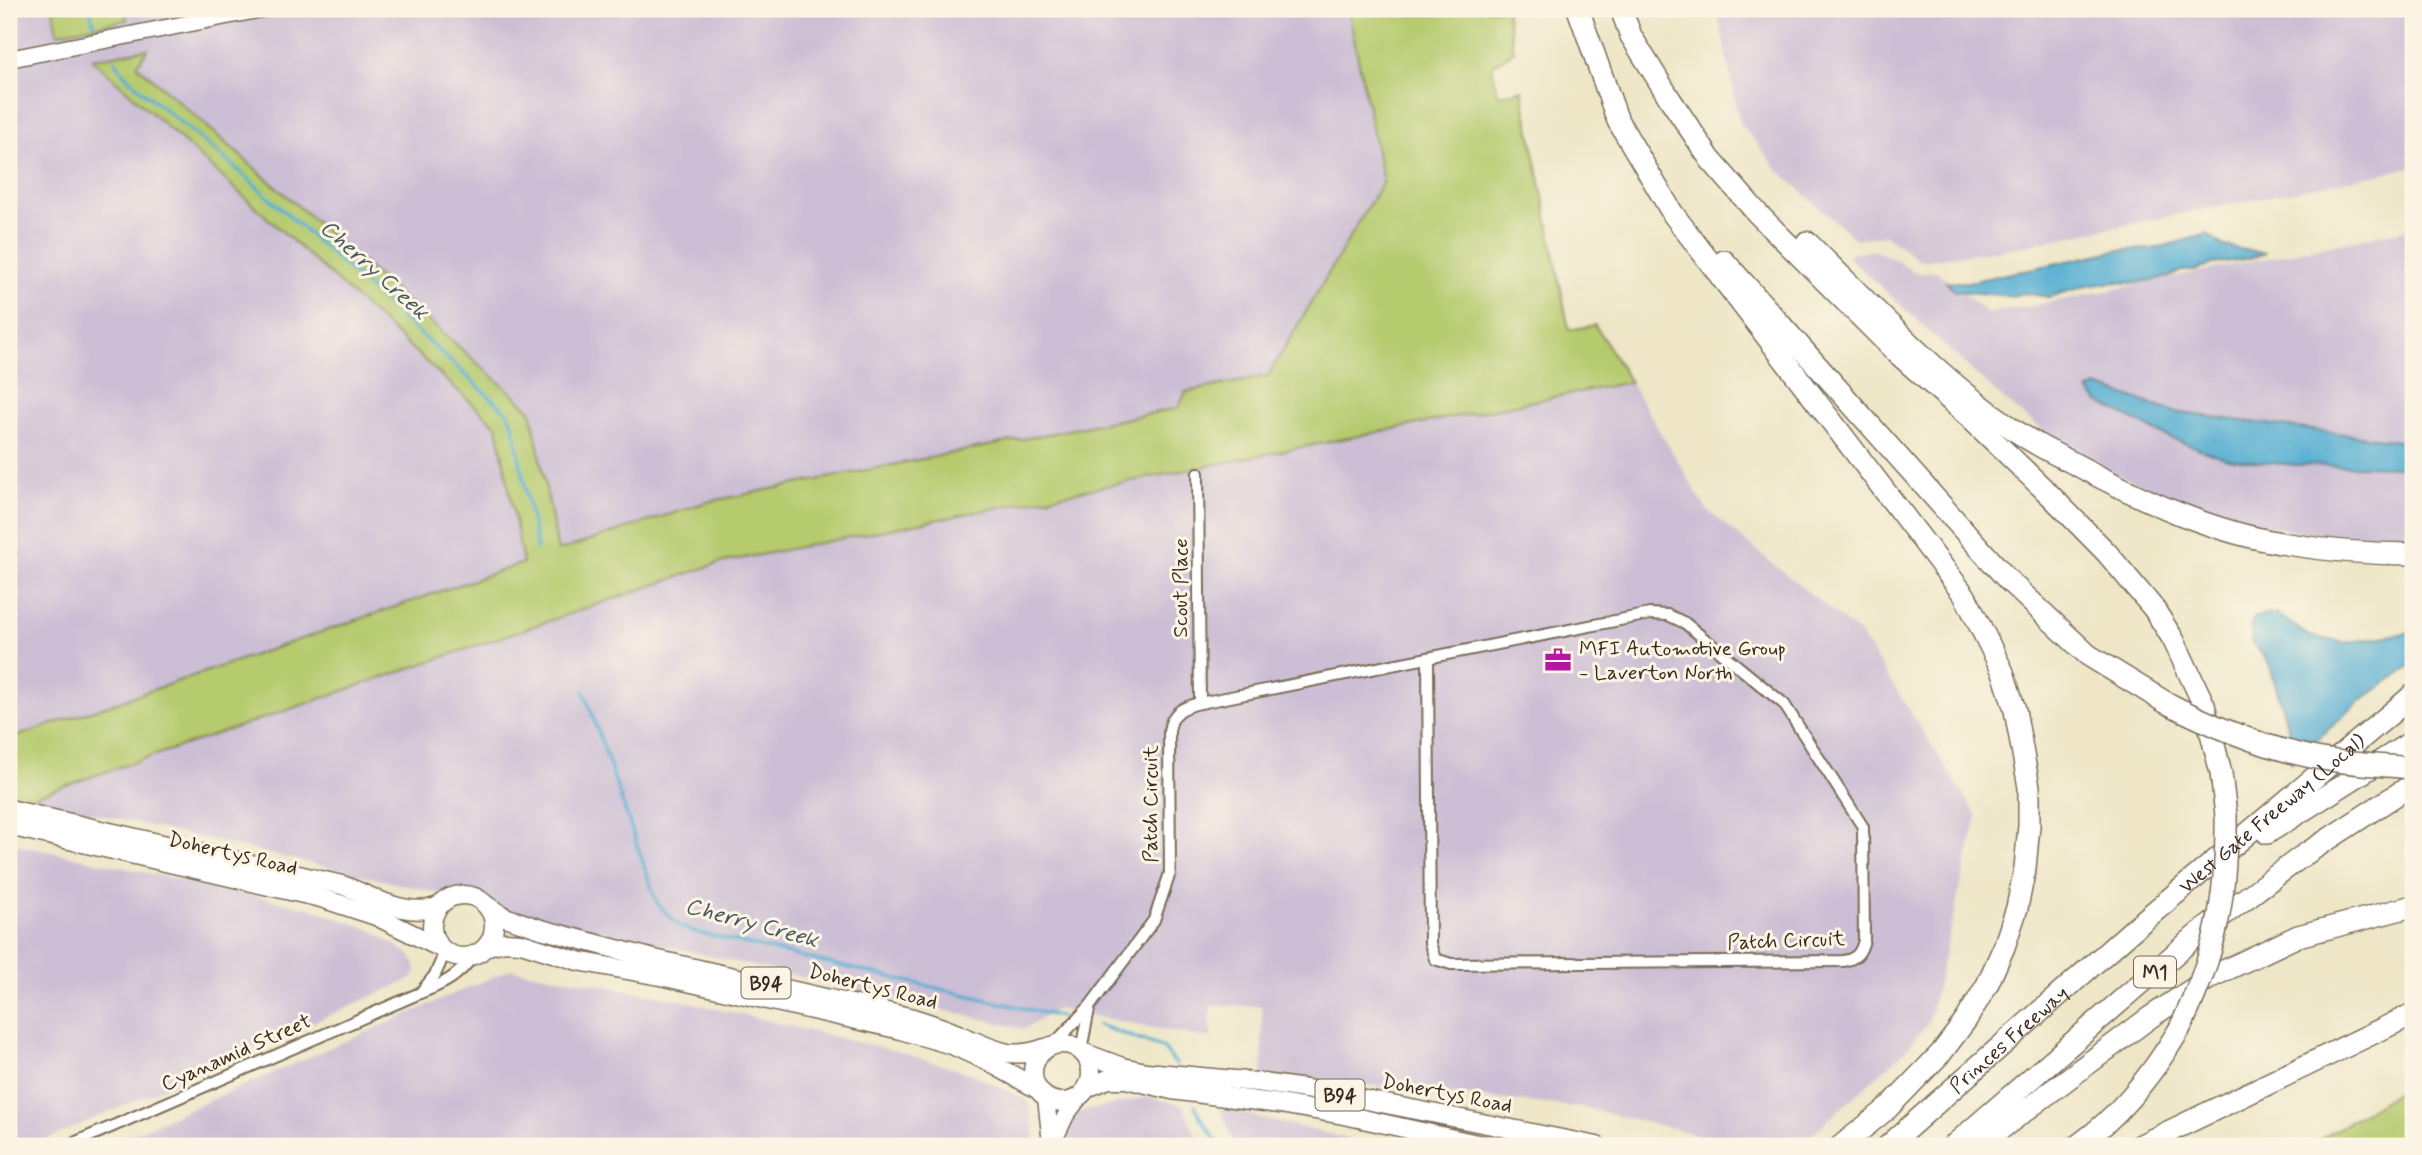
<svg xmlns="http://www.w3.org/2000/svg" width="2422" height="1155" font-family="Mynerve,sans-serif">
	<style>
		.industrial { fill: #ccbed4 }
		.green { fill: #b6ca6e; stroke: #787a46; stroke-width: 2 }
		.water { fill: #55aed2; stroke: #486c78; stroke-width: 2 }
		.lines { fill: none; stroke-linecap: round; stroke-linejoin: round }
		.stream { stroke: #55aed2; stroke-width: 3.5 }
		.street-casing { stroke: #7a6c59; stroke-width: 14 }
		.secondary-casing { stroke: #7a6c59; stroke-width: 19 }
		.primary-casing { stroke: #7a6c59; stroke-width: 21 }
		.highway-casing { stroke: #7a6c59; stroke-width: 24 }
		.street { stroke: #fff; stroke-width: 10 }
		.secondary { stroke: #fff; stroke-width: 16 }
		.primary { stroke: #fff; stroke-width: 18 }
		.highway { stroke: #fff; stroke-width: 21 }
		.highway-bridge-casing { stroke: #7a6c59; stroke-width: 24; stroke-linecap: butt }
		.highway-bridge { stroke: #fff; stroke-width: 21 }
		.labels { text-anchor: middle; stroke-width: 6; stroke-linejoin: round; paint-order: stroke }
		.shield { fill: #fcf5e5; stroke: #75675a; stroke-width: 2 }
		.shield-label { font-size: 19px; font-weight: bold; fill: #3b2a1e }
		.street-label { font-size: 21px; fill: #3b2a1e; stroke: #fcf5e5 }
		.poi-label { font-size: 21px; fill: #3b2a1e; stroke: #fcf5e5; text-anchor: start }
		.water-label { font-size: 23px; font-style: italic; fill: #44585d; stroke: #fcf5e5 }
	</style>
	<rect width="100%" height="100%" fill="#fcf5e5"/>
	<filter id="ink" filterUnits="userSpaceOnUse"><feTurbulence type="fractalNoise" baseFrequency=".0143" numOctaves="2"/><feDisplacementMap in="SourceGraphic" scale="14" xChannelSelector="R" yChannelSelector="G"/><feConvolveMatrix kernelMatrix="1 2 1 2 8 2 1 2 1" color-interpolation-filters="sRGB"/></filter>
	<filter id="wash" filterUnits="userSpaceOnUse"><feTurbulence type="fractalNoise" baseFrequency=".00686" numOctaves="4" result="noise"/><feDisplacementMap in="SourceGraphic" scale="28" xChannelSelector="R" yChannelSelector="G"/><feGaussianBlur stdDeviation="1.57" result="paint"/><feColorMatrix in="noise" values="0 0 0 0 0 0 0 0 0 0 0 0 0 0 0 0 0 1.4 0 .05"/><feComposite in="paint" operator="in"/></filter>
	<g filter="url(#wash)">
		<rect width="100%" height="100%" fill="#eee6c7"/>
		<!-- industrial -->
		<g class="industrial">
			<polygon points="9,9 1348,9 1383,181 1269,376 1186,392 1179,408 692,506 9,739"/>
			<polygon points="1717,9 2413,9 2413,167 2002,250 1921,261 1885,235 1855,239 1778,170 1740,123"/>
			<polygon points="2413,228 2413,540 2390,541 2298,532 2240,520 2168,496 2107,470 2050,436 2004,400 1846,255 1863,251 1875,251 1894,259 1912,271 1921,273 1936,271 1987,313 2032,306"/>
			<polygon points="1630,382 1707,510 1861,635 1977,816 1929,1021 1906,1050 1799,1146 1747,1146 1585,1108 1262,1074 1262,1006 1211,1006 1211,1039 1057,1009 1025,1029 29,798 719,563"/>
			<polygon points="9,843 310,908 373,931 410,955 416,968 413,978 32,1146 9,1146"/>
			<polygon points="511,969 667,997 907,1054 972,1074 1028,1101 1035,1136 1033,1146 105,1146"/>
			<polygon points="1147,1097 1183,1105 1201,1146 1065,1146 1070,1126 1077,1113"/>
			<polygon points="1220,1108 1350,1139 1353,1146 1235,1146"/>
		</g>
		<!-- green -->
		<g class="green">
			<polygon points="53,9 125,9 127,20 57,33"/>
			<polygon points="1348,9 1506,9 1514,51 1492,66 1498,95 1522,90 1569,330 1595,325 1630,382 719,563 29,798 9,793 9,739 523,563 497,426 92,59 148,49 137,65 531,410 558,551 707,502 1178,408 1186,392 1268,376 1383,181"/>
			<polygon points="2413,1083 2413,1146 2309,1146"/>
		</g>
		<!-- water -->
		<g class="water">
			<polygon points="2208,234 2222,245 2238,249 2266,253 2251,258 2212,264 2194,271 2181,271 2169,277 2136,283 2112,282 2082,287 2049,297 2023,293 2012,296 1955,291 1946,282 1969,282 2119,250 2153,249"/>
			<polygon points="2097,386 2174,412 2413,443 2413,467 2298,465 2228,459 2165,436 2097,401 2088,390"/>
			<polygon points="2276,613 2309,636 2344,643 2413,632 2413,664 2359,702 2291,763 2289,731 2269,663 2251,641 2251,623 2255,617"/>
		</g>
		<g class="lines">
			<!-- stream -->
			<g class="stream">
				<polyline points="89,9 94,23"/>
				<polyline points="115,60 124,74 140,89 236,168 508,413 513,424 537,549"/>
				<polyline points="584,691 657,903 678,925 691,931 1061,1017"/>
				<polyline points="1098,1025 1163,1048 1176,1064"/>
				<polyline points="1195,1105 1200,1117 1220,1146"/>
			</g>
		</g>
	</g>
	<g filter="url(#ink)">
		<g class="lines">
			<defs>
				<g id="street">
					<polyline points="1198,473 1200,703"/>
					<polyline points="422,991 435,975 445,952"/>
					<path d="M1053 1045 1090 1006 1154 920 1170 873 1169 732C1171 713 1182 707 1200 703L1650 614 1668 615 1685 623 1784 704 1863 827 1864 940C1861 953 1856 959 1843 961L1451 964 1435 959 1430 943 1428 658"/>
					<polyline points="1081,1050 1089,1009"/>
					<path d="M67 1146 420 993C444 984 459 976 473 956"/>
				</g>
				<g id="secondary">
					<polyline points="9,59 262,9"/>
					<polyline points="1046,1097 1051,1144"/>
					<polyline points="1051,1146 1066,1115 1081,1095"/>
				</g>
				<g id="primary">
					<path d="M9 809 342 885C373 896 406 919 439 906"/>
					<polyline points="9,826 321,898 376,916 439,947"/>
					<circle cx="463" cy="926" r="31"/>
					<path d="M486 905 505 917 541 929 650 958 913 1018C929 1023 945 1028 960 1035 994 1049 1009 1061 1045 1048"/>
					<polyline points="487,946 505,942 521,943 578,961 665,977 897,1029 952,1045 989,1062 1039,1090"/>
					<circle cx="1062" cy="1073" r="29"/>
					<polyline points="1082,1052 1122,1067 1146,1072 1257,1082 1326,1092 1597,1146"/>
					<polyline points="1087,1088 1108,1079 1126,1079 1172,1090 1280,1104 1349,1116 1486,1146"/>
				</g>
				<g id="highway">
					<polyline points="1578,9 1618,121 1673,214 1965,596 2003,672 2015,710 2029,787 2029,826 2025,868 2017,908 2004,947 1987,985 1966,1020 1942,1052 1888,1108 1841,1146"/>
					<polyline points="1621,9 1631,36 1670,99 1710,159 1758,214 1897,353 1968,416 2051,496 2107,553 2154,609 2173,639 2204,705 2221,773 2226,815"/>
					<path d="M1807 242C1871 305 1933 373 2006 424 2027 440 2051 452 2075 464 2140 499 2213 533 2287 544 2329 551 2371 554 2413 554"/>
					<polyline points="1724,261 2008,580 2088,655 2165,702"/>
					<polyline points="2267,833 2413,741"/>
					<path id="s1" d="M1888 1146 2130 932 2413 695"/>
					<polyline points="1953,1146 2198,934 2301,857 2413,784"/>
					<polyline points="1978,1146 2149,1018 2211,977 2298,936 2413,906"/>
					<path d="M2077 1146C2120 1116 2152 1075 2179 1030"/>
					<polyline points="2139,1146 2413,1014"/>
				</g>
			</defs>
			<!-- street casing -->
			<use href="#street" class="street-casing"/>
			<!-- secondary casing -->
			<use href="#secondary" class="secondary-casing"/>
			<!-- primary casing -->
			<use href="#primary" class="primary-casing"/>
			<!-- highway casing -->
			<use href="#highway" class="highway-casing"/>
			<!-- street -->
			<use href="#street" class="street"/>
			<!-- secondary -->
			<use href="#secondary" class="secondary"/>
			<!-- primary -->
			<use href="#primary" class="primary"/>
			<!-- highway -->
			<use href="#highway" class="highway"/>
			<defs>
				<g id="highway-bridge">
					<path d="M2165 702C2212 726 2259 746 2311 757 2344 764 2379 765 2413 768"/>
					<path d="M2179 1030C2216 954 2227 900 2226 815"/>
				</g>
			</defs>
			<!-- highway-bridge casing -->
			<use href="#highway-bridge" class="highway-bridge-casing"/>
			<!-- highway-bridge -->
			<use href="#highway-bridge" class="highway-bridge"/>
		</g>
	</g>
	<!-- icons -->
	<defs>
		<symbol id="office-bare" viewBox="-9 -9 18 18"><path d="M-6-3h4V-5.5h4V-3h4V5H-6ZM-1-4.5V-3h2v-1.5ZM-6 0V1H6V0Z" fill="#b5179e" stroke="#fcf5e5" stroke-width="2.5" paint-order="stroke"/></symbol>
	</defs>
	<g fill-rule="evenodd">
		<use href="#office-bare" x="1539" y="641" width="38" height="38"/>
	</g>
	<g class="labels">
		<!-- shield labels -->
		<g class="shield">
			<rect x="2134" y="956.5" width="42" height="31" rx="5"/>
			<rect x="741.5" y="967.5" width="49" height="31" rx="5"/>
			<rect x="1315.5" y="1079.5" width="49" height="31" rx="5"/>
		</g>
		<g class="shield-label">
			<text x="2155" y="979">M1</text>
			<text x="766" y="990">B94</text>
			<text x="1340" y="1102">B94</text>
		</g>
		<!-- street labels -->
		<g class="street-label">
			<text transform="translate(1180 588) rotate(-90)" y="7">Scout Place</text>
			<text transform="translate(1150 804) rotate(-90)" y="7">Patch Circuit</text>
			<text dy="7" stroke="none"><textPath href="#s1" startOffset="508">West Gate Freeway (Local)</textPath></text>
			<text transform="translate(233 853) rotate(13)" y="7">Dohertys Road</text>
			<text transform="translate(1786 940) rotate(-2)" y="7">Patch Circuit</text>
			<text transform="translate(873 986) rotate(14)" y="7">Dohertys Road</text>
			<text dy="7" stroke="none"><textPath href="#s1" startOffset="161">Princes Freeway</textPath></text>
			<text transform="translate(236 1052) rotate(-24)" y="7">Cyanamid Street</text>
			<text transform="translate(1447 1093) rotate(11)" y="7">Dohertys Road</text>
		</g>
		<!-- poi labels -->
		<g class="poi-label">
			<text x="1579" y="655">MFI Automotive Group<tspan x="1579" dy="24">- Laverton North</tspan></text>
		</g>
		<!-- water labels -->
		<g class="water-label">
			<text transform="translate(375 269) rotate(42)" y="8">Cherry Creek</text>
			<text transform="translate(752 922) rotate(15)" y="8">Cherry Creek</text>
		</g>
	</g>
	<!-- margin -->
	<rect width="2422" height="1155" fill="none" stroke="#fcf5e5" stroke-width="35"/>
</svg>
